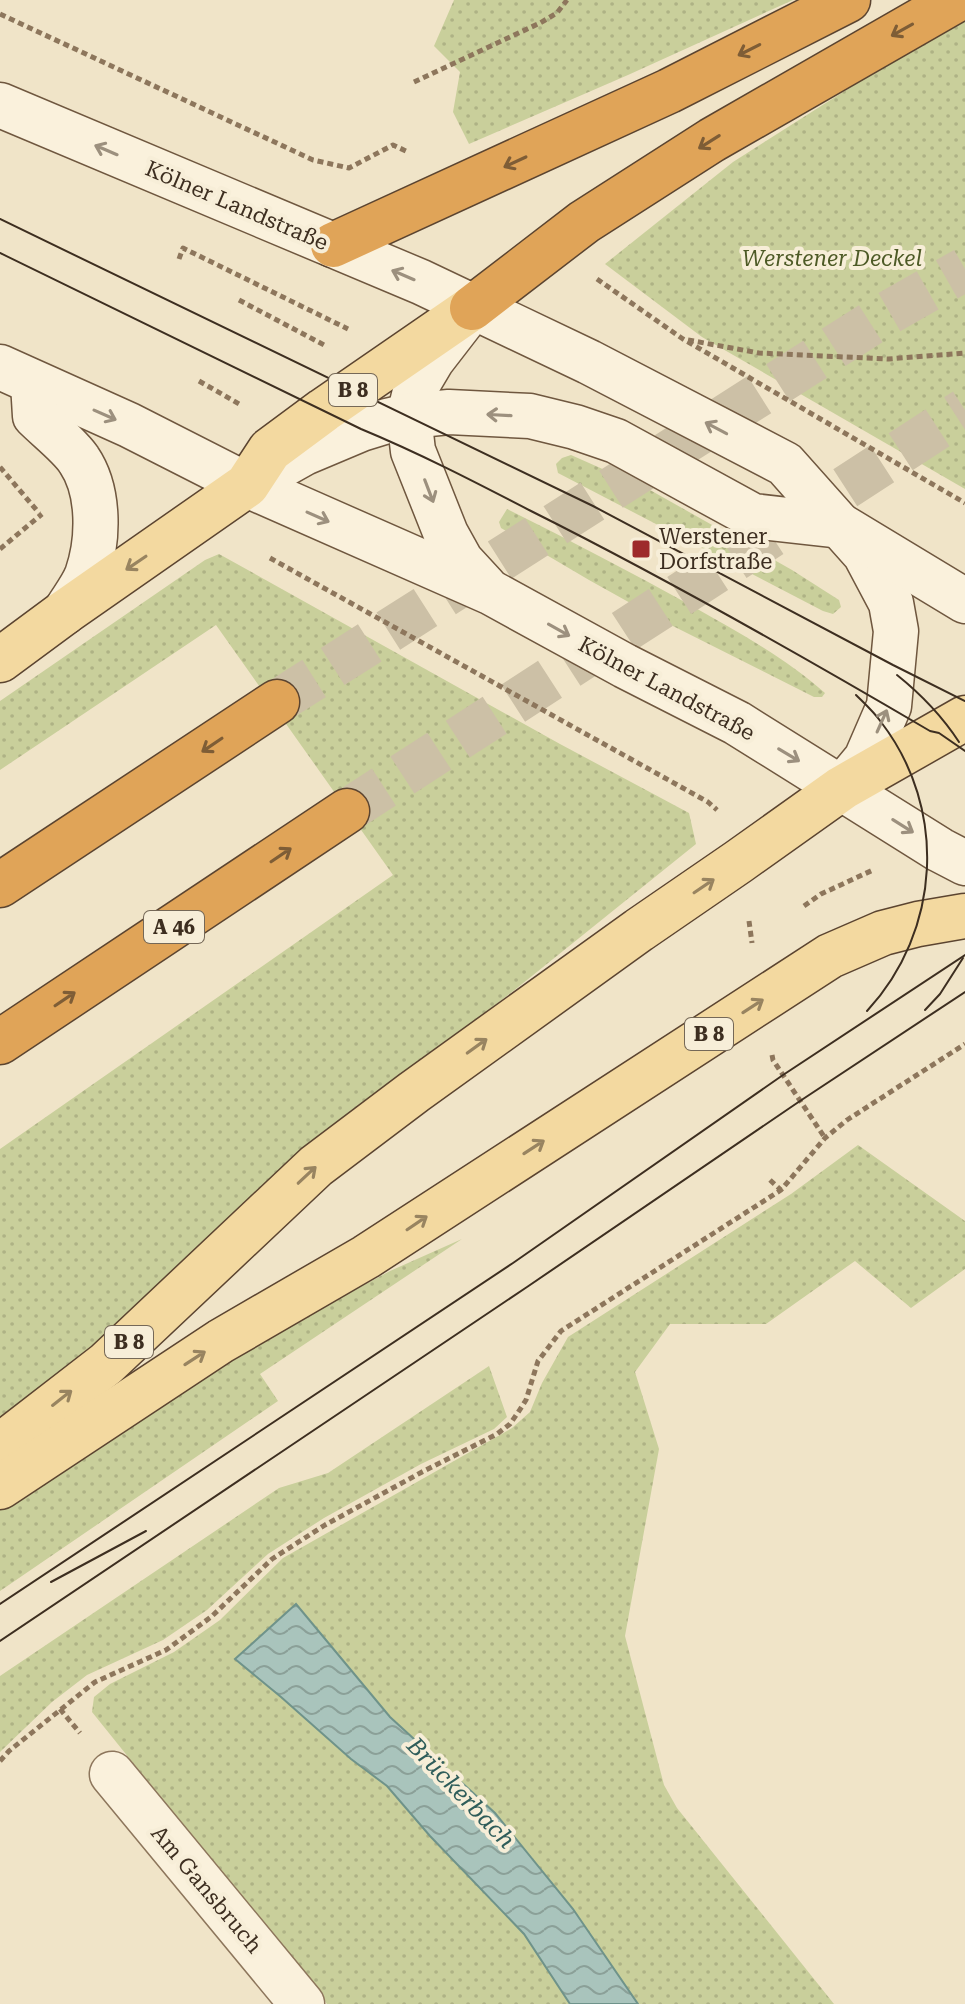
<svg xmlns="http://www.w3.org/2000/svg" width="965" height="2004" font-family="'Roboto Serif',serif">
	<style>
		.grass { fill: url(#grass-dots) }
		.water { fill: url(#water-waves); stroke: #6f938a; stroke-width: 2 }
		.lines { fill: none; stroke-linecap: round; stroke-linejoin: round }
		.motorway-tunnel { stroke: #ccc0a6; stroke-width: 44; stroke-dasharray: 44 22; stroke-linecap: butt }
		.minor-casing { stroke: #8d765c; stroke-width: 47 }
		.secondary-casing { stroke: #6f573f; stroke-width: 47 }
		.primary-casing { stroke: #5b4430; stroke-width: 47 }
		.motorway-casing { stroke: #5b4430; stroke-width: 47 }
		.path { stroke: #8d765c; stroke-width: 5; stroke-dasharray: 6 4; stroke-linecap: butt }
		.minor { stroke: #faf1dc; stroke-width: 44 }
		.secondary { stroke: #faf1dc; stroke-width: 44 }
		.primary { stroke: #f3d9a0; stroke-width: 44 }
		.motorway { stroke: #e0a458; stroke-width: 44 }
		.tram { stroke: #3d2e20; stroke-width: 2 }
		.oneway { stroke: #7e5d36 }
		.oneway2 { stroke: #9c907e }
		.oneway3 { stroke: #988460 }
		.poi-dot { fill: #9e2a2b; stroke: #f7eed8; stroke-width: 3 }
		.labels { text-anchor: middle; stroke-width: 8; stroke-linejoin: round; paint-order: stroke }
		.shield { fill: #f7eed8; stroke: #756857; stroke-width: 2 }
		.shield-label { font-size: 20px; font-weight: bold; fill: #3d2e20 }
		.street-label { font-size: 22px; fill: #3d2e20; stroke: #f7eed8 }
		.park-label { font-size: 22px; font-style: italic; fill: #4d5a26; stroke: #f7eed8 }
		.poi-label { font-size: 22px; fill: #3d2e20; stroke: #f7eed8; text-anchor: start }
		.water-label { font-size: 24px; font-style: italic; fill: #2f5d5a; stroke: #f7eed8 }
	</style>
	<defs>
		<pattern id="grass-dots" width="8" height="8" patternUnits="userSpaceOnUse" patternTransform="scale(2)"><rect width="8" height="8" fill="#c9cf9b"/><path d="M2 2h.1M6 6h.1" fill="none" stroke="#aeb285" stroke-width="1.8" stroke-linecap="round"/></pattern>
		<pattern id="water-waves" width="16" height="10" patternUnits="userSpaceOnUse" patternTransform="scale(2)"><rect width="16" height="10" fill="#a9c4bc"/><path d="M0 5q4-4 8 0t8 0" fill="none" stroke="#8ba098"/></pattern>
	</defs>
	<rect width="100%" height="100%" fill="#f0e4c8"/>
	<!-- grass -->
	<g class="grass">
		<polygon points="454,0 793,0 628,75 469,144 453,112 460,72 434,46"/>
		<polygon points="965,18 965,489 702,337 605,264 733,162 914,47"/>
		<polygon points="571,455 650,490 792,570 839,600 841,607 833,614 823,611 558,473 556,464 562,458"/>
		<path d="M507 509C569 540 631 572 692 606 738 632 786 658 825 693L822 697H814L659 619 589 580 501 528 499 522Z"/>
		<polygon points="219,554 560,744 689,813 696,844 517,988 302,1154 0,1440 0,1149 393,875 216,625 0,770 0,701 205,560"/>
		<polygon points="858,1145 965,1221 965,1269 911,1308 855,1261 766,1324 670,1324 635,1372 659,1449 625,1636 664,1785 677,1808 834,2004 327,2004 92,1712 94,1697 110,1684 174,1652 220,1620 283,1558 512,1428 530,1412 542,1383 568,1337 791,1194"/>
		<polygon points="462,1239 260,1374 278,1401 0,1591 0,1503 237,1353 390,1271"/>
		<polygon points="489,1366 507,1417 494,1429 421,1464 324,1518 268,1554 207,1610 163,1640 87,1675 52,1702 0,1752 0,1676 279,1488 328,1473"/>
	</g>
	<!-- water -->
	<polygon class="water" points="296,1604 390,1717 495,1813 573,1909 638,2004 570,2004 524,1934 430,1836 387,1786 351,1759 281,1697 235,1659"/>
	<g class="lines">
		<!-- motorway-tunnel -->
		<g class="motorway-tunnel">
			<polyline points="277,702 886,314 965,269"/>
			<polyline points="347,811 965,410"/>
		</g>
		<defs>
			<polyline id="minor" points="112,1774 302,2004"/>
			<g id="secondary">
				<polyline points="0,105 421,282 589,362 785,464 865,554 891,603 896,631 889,706 866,759 842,788"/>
				<polyline points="466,316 432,360 416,387 409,416 413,451 446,534 461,561 485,587"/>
				<polyline points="0,367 129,425 247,485 490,592 625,666 737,723 940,850 965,863"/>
				<path d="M33 383 35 416C48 429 70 446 79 460 100 491 99 540 87 575 82 588 72 600 65 612"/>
				<polyline points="247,485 304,453 361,429 387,421 409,416 449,412 530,416 575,427 616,441 753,516 841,526 965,601"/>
			</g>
			<g id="primary">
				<polyline points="0,660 65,612 247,485 270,450 324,410 472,308"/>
				<polyline points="0,1446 106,1364 316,1166 414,1092 639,930 738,862 842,788 965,718"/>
				<polyline points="0,1487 221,1341 366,1257 830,956 883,933 918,924 965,916"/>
			</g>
			<g id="motorway">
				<polyline points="333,245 669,91 848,0"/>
				<polyline points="472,308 584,222 712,140 956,0"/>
				<polyline points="0,885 277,702"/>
				<polyline points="0,1042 347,811"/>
			</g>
		</defs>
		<!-- minor casing -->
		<use href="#minor" class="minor-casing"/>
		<!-- secondary casing -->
		<use href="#secondary" class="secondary-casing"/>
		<!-- primary casing -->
		<use href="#primary" class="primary-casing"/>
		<!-- motorway casing -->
		<use href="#motorway" class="motorway-casing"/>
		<!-- path -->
		<g class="path">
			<polyline points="0,14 313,160 349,168 393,145 406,151"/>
			<polyline points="414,82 540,23 557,13 567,0"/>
			<polyline points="179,259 183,248 348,329"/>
			<polyline points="597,279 683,339 965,503"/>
			<polyline points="239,300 326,346"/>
			<polyline points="688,340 759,353 888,359 965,353"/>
			<polyline points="199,381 241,405"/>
			<polyline points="0,467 39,513"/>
			<polyline points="0,549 42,514"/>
			<polyline points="270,558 708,802 717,810"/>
			<polyline points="804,906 821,894 873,870"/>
			<polyline points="749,921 752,943"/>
			<polyline points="772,1055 773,1060 825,1138"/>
			<polyline points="770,1180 781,1190"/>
			<polyline points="60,1709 80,1733"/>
			<polyline points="0,1761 9,1751 95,1682 166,1650 211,1617 272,1559 325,1525 422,1472 497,1434 510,1424 519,1411 526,1400 538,1361 561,1331 781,1190 825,1138 847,1120 965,1044"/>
		</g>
		<!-- minor -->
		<use href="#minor" class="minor"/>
		<!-- secondary -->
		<use href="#secondary" class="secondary"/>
		<!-- primary -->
		<use href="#primary" class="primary"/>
		<!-- motorway -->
		<use href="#motorway" class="motorway"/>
		<!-- tram -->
		<g class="tram">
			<polyline points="0,219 593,506 893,665 965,701"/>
			<path d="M0 253 361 429C419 453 475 482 531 511 667 579 799 654 930 731L939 733 965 751"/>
			<path d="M897 675C922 695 942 716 959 742"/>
			<path d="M856 695C864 703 874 712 881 722 948 809 941 931 867 1011"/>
			<polyline points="925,1010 940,994 963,958"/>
			<polyline points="51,1582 146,1531"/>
			<polyline points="0,1604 513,1263 783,1075 965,955"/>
			<polyline points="0,1641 527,1287 800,1101 965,992"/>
		</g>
	</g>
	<!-- one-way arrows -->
	<defs><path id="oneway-shaft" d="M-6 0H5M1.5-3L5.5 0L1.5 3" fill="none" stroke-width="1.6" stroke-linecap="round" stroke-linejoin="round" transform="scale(2)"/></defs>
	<g class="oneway">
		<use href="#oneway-shaft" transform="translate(902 30) rotate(151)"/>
		<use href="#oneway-shaft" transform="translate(749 50) rotate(153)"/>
		<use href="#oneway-shaft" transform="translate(709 142) rotate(148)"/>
		<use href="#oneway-shaft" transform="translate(515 162) rotate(155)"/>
		<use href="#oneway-shaft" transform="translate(212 745) rotate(146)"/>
		<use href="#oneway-shaft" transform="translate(281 855) rotate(-34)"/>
		<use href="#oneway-shaft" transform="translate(65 999) rotate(-34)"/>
	</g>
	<g class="oneway2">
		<use href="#oneway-shaft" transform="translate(106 150) rotate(-157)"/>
		<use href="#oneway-shaft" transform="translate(403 275) rotate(-157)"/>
		<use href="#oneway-shaft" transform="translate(105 415) rotate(24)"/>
		<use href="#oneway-shaft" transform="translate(499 415) rotate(-177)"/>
		<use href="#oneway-shaft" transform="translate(716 428) rotate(-152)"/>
		<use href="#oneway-shaft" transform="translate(429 491) rotate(69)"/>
		<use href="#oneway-shaft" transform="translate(318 517) rotate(24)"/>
		<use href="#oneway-shaft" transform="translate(559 630) rotate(29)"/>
		<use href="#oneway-shaft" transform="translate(882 721) rotate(-66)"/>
		<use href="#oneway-shaft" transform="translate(789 755) rotate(31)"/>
		<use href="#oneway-shaft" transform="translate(903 826) rotate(32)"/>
	</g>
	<g class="oneway3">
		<use href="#oneway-shaft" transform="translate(136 563) rotate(146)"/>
		<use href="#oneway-shaft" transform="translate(704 886) rotate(-34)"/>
		<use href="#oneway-shaft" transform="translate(753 1006) rotate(-33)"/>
		<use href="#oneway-shaft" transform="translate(477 1046) rotate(-36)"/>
		<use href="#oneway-shaft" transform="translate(534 1147) rotate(-33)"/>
		<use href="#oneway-shaft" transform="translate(307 1175) rotate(-43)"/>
		<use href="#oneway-shaft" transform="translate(417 1223) rotate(-34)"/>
		<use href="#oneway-shaft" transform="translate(195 1358) rotate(-33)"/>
		<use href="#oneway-shaft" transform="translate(62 1398) rotate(-38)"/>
	</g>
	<!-- markers -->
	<rect class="poi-dot" x="631" y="539" width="20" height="20" rx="4"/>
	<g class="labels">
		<!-- shield labels -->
		<g class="shield">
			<rect x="329" y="374" width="48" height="32" rx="6"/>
			<rect x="144" y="911" width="60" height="32" rx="6"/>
			<rect x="685" y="1018" width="48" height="32" rx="6"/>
			<rect x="105" y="1326" width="48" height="32" rx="6"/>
		</g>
		<g class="shield-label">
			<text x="353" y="397">B 8</text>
			<text x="174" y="934">A 46</text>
			<text x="709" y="1041">B 8</text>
			<text x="129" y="1349">B 8</text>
		</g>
		<!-- street labels -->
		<g class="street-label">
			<text transform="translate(237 205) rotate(23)" y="8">Kölner Landstraße</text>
			<text transform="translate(667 688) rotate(28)" y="8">Kölner Landstraße</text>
			<text transform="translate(207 1889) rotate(50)" y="8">Am Gansbruch</text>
		</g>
		<!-- park labels -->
		<g class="park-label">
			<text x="832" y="266">Werstener Deckel</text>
		</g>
		<!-- poi labels -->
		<g class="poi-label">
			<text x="659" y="544">Werstener<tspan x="659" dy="25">Dorfstraße</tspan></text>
		</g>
		<!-- water labels -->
		<g class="water-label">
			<text transform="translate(461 1793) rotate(46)" y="8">Brückerbach</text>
		</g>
	</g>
</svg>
